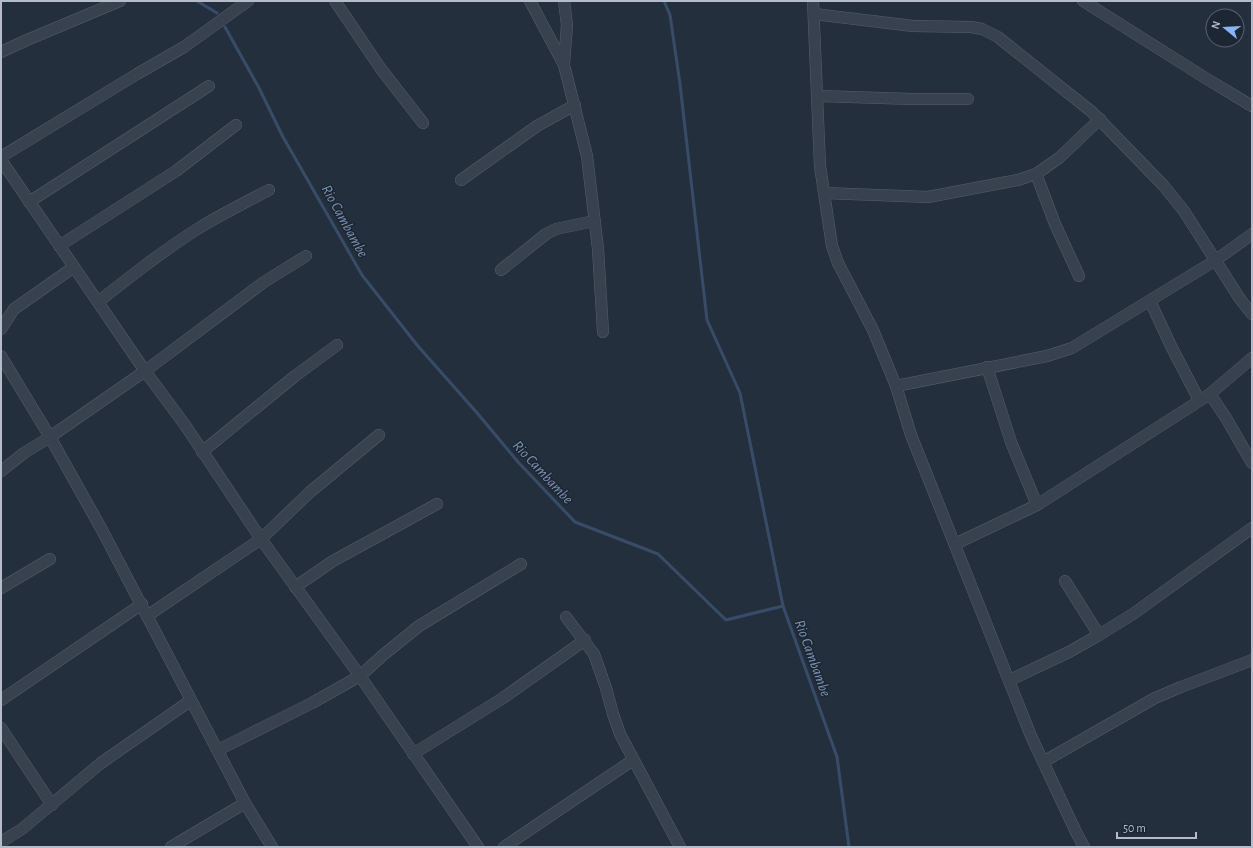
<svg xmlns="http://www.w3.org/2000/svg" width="1253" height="848" font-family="'Alegreya Sans',sans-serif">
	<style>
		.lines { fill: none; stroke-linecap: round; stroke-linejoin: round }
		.stream { stroke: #394c67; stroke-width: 3 }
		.minor-casing { stroke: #565f6c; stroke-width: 12 }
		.minor { stroke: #38414e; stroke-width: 11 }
		.labels { text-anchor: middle; stroke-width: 3; stroke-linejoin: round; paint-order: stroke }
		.water-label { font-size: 15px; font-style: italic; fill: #7c92b1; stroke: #1d2633 }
	</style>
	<rect width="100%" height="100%" fill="#242f3e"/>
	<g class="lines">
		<!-- stream -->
		<g class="stream">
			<polyline points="197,1 217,13"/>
			<polyline points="664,1 670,15 680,84 707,320 740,393 783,606"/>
			<polyline points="225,27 259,88 283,137 362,275 417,345 478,414 518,462 575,522 658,554 726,620 783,606 837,757 849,847"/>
		</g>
		<defs>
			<g id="minor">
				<polyline points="335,1 381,69 423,123"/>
				<polyline points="530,1 564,65 587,156 598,249 603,332"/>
				<polyline points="564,1 567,25 564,64"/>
				<polyline points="813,1 820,166 832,246 838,263 873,330 896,386 911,435 1031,736 1076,832 1084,847"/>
				<polyline points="1083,1 1207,79 1252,106"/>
				<polyline points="814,14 913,26 971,27 982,29 998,37 1092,112 1163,185 1184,211 1240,299 1252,314"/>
				<polyline points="1,52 27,40 120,1"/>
				<polyline points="818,96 913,99 968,99"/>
				<polyline points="1,157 137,74 184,47 248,1"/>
				<polyline points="1,160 145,371 185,425 261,539 360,676 478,847"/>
				<polyline points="1036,174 1055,224 1079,276"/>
				<polyline points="461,180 537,126 575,105"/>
				<polyline points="824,193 928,197 1018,180 1036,174 1059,158 1100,119"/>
				<polyline points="29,202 209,86"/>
				<polyline points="59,246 176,171 236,125"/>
				<polyline points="501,270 546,234 556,229 594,221"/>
				<polyline points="1150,301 1171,346 1199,400"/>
				<path d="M98 302C131 276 164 250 199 228 222 214 246 202 269 190"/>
				<polyline points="1,329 14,309 74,267"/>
				<polyline points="1,356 50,437 102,530 245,803 272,847"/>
				<polyline points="987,367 1011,442 1037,505"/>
				<polyline points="896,386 1047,356 1072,348 1216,260 1252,234"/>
				<polyline points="1210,394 1226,418 1252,463"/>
				<polyline points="202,452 295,376 337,345"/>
				<polyline points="1,471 24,453 50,437 145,371 264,282 306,256"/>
				<polyline points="955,544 1037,505 1210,394 1252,358"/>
				<polyline points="1065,581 1099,635"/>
				<polyline points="295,587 333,561 437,504"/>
				<polyline points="1,588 50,559"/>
				<polyline points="147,616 261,539 310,492 379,435"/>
				<polyline points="566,617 594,654 606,688 613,714 620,734 680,847"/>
				<polyline points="1010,680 1069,652 1099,635 1133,614 1252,528"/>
				<polyline points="1,700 142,604"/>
				<polyline points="1,728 52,805"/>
				<polyline points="218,750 312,703 360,676 382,656 419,626 521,564"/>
				<polyline points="413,754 503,698 585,640"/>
				<polyline points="1043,762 1155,698 1181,687 1252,660"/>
				<polyline points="1,842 22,829 101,763 190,701"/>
				<polyline points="171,847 245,803"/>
				<polyline points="504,847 633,760"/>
			</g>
		</defs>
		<!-- minor casing -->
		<use href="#minor" class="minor-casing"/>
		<!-- minor -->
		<use href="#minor" class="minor"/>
	</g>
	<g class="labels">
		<!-- water labels -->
		<g class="water-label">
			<text transform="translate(345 221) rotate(61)" y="5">Rio Cambambe</text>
			<text transform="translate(543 472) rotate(47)" y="5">Rio Cambambe</text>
			<text transform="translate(813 658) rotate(70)" y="5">Rio Cambambe</text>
		</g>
	</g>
	<!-- border -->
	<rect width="1253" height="848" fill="none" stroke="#b4bcc9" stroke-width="4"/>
	<!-- north arrow -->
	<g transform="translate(1225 28) rotate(288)"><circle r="19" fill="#1d2633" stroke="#59626f"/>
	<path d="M0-3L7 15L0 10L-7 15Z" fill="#8ab4f8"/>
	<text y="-6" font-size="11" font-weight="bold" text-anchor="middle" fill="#b4bcc9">N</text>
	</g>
	<!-- scale -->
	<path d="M1117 832v6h79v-6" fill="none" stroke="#b4bcc9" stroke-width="2"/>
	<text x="1123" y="832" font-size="12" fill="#b4bcc9" stroke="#1d2633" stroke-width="3" paint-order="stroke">50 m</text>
</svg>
